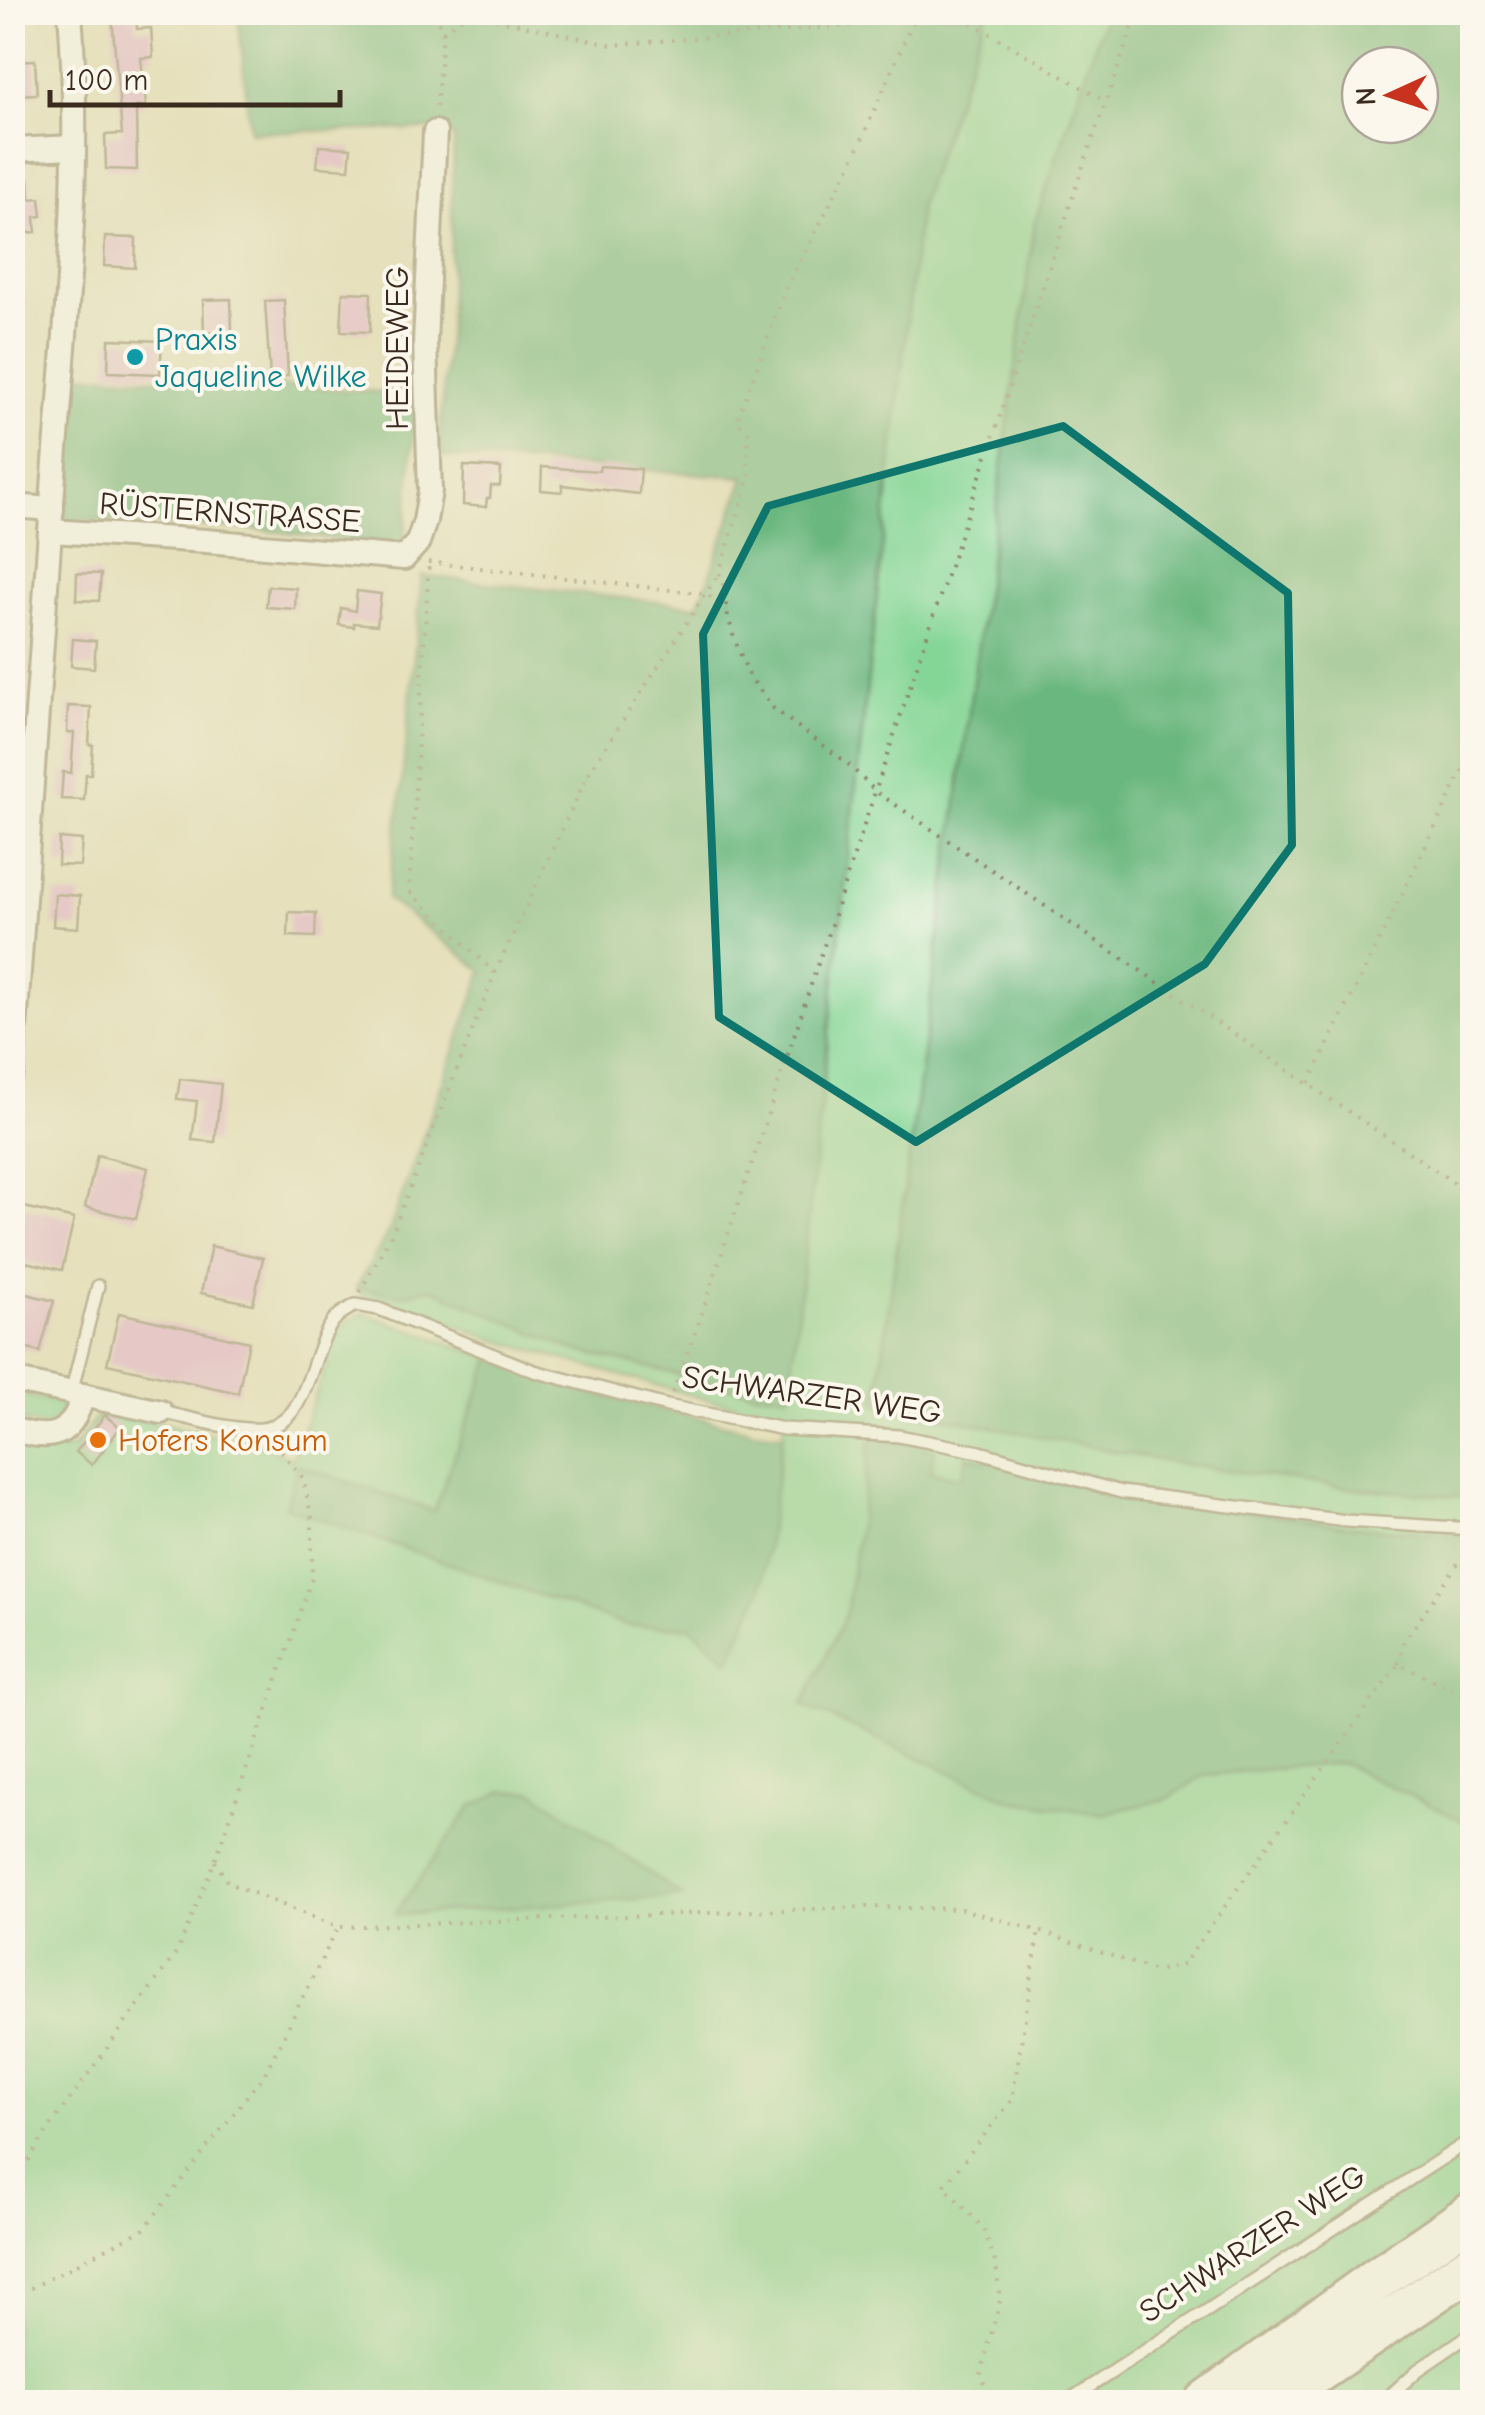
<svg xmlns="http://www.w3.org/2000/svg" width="1485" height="2415" font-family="'Comic Neue',sans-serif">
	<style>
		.green { fill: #84d696; stroke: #60805a; stroke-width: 2.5 }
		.forest { fill: #6bb77f; stroke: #53704e; stroke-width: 2.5; fill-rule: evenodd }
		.building { fill: #e7aed4 }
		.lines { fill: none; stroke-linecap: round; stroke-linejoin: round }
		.lane-casing { stroke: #90856d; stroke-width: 16 }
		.street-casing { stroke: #90856d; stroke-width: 28 }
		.highway-casing { stroke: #90856d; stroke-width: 48 }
		.path { stroke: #90856d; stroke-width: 4; stroke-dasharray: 2.5 8; stroke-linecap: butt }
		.lane { stroke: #fff; stroke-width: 11 }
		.street { stroke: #fff; stroke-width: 22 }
		.highway { stroke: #fff; stroke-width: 42 }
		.marked { fill: none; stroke: #0f766e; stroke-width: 8; stroke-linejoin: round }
		.culture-dot { fill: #0f9aa8; stroke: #fbf7ec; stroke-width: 4 }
		.food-dot { fill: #e8710a; stroke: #fbf7ec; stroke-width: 4 }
		.labels { text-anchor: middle; stroke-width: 8; stroke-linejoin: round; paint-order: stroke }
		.culture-label { font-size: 32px; fill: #0d838f; stroke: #fbf7ec; text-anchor: start }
		.street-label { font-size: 32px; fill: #3b2a1e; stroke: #fbf7ec }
		.food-label { font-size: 32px; fill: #c56008; stroke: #fbf7ec; text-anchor: start }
	</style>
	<rect width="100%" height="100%" fill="#fbf7ec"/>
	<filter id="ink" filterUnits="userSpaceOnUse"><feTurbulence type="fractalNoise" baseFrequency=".01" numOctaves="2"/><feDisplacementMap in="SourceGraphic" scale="20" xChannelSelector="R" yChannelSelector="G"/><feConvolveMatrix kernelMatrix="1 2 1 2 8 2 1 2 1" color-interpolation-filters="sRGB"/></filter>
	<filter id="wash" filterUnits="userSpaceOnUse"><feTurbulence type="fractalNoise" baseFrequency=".0048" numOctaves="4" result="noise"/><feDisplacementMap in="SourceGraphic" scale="40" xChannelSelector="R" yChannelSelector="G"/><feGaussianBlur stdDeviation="2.25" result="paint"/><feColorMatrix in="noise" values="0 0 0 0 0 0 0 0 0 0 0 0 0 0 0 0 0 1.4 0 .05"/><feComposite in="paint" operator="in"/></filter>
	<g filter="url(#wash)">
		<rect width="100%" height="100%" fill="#e6e0bc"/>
		<!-- green -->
		<g class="green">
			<polygon points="987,13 1106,13 1035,222 876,1403 1170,1462 1349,1488 1472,1497 1472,1536 1347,1526 1160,1498 968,1456 962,1478 930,1472 934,1449 872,1440 846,1614 803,1704 1011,1800 1102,1814 1167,1799 1204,1775 1341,1763 1472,1825 1472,2402 13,2402 12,1446 29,1452 74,1448 102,1410 269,1447 292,1460 338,1333 345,1323 363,1313 491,1358 434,1511 298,1465 286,1507 629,1626 690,1626 728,1660 783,1434 786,1415 706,1399 605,1371 486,1337 427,1313 361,1295 356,1288 401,1295 431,1287 573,1350 789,1394 920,203"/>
			<polygon points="12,1393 65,1403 58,1421 47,1427 13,1419"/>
		</g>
		<!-- forest -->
		<g class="forest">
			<polygon points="238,13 987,13 920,203 789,1395 753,1392 573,1350 431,1288 401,1295 356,1288 389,1231 483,971 387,899 400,803 422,576 697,606 708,581 745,477 438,456 449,318 454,137 427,129 250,132"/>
			<path d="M1106 13H1472V1497L1349 1488 1170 1462 876 1404 1035 222ZM1420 65V125H1360V65Z"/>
			<polygon points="75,374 417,394 404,547 251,529 64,519"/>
			<polygon points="491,1358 568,1387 754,1431 783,1434 761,1590 729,1661 690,1626 629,1626 285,1507 298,1465 434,1511"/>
			<polygon points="871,1440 895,1441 935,1449 931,1472 962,1478 967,1456 1160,1498 1347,1526 1472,1536 1472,1825 1341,1763 1204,1775 1167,1799 1102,1814 1011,1800 803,1705 846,1614"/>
			<polygon points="503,1791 534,1792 682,1896 394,1915 471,1807"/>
		</g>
		<g id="blocks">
			<!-- building -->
			<g class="building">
				<polygon points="136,15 137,29 151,28 153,57 141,58 146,106 136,107 137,170 106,169 105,135 122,134 112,17"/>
				<polygon points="35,60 37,94 12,95 12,61"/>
				<polygon points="319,146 351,148 349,169 317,167"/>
				<polygon points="29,179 30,199 40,198 42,216 35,217 36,232 12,234 12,181"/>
				<polygon points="105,237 136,238 135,268 104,266"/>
				<polygon points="343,292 371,293 370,332 341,331"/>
				<polygon points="231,299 232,332 204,333 203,300"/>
				<polygon points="284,300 288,376 270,377 265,301"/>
				<polygon points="109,339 162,341 160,374 108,372"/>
				<polygon points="464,466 501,468 500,486 491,486 490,498 487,498 486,507 463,505"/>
				<polygon points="600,466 641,469 639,494 562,485 562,492 541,490 542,467 599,471"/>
				<polygon points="77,573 101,574 99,601 76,600"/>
				<polygon points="268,586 296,588 295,609 266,607"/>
				<polygon points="357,591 381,594 377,625 354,623 354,627 339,625 341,608 355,611"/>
				<polygon points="73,639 96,641 94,668 71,666"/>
				<polygon points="68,706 91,707 89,745 93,745 91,774 86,774 84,800 61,799 63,772 71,773 74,733 67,733"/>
				<polygon points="59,838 82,840 80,866 58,865"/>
				<polygon points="55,894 80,896 78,928 53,926"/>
				<polygon points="289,912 316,913 315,937 288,936"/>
				<polygon points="180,1079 221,1084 215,1142 192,1140 197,1101 177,1099"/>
				<polygon points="97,1155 148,1168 136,1219 85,1207"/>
				<polygon points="16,1205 74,1219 62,1270 12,1259 12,1218"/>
				<polygon points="211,1246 263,1258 253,1304 201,1293"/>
				<polygon points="12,1290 54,1301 40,1352 12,1345"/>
				<polygon points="119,1313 249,1342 238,1393 107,1364"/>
				<polygon points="105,1415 120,1428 92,1465 76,1452"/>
			</g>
		</g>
	</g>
	<g filter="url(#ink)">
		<use href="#blocks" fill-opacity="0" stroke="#90856d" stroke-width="2.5"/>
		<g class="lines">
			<defs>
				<g id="lane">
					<polyline points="71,1393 98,1286"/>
					<path d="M161 1412C191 1418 231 1431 261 1429 312 1424 308 1349 336 1318 340 1313 349 1309 355 1305L379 1309 534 1371 667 1406 784 1429 899 1436 980 1452 1121 1492 1346 1521 1472 1529"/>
					<polyline points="1066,2402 1472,2139"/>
					<polyline points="1383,2402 1418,2370 1472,2333"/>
				</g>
				<g id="street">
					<polyline points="12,150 73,147"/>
					<polyline points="12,506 52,509"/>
					<polyline points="51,531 206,541 404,558 418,542 425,521 430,491 425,342 435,132"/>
					<path d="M12 1073C26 874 39 674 54 475 66 321 82 166 70 12"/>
					<polyline points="12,1380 161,1412"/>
					<path d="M12 1429C51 1442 72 1437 83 1395"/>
				</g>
				<g id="highway">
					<polyline points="1207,2402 1380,2277 1472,2214"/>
					<polyline points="1270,2402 1472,2266"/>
				</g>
			</defs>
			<!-- lane casing -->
			<use href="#lane" class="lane-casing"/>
			<!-- street casing -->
			<use href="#street" class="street-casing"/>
			<!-- highway casing -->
			<use href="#highway" class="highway-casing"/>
			<!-- path -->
			<g class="path">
				<polyline points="434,12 443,32 436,110"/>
				<polyline points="465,12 611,45 857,25 887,12"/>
				<polyline points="917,12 852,162 786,288 737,421 748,433 747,454 750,476 719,573 726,593 726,609 734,638 749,676 774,709 848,764 875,791 1472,1195"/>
				<polyline points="953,12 1105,101"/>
				<polyline points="443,32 467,13"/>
				<polyline points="428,562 706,594 726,609"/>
				<polyline points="495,973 588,774 719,573"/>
				<polyline points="1309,1083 1472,752"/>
				<polyline points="360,1292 393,1231 495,973 409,891 429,563"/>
				<polyline points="672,1393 698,1325 1084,163 1138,12"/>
				<polyline points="1398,1664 1403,1643 1472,1543"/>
				<polyline points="215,1861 228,1883 338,1927 865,1907 961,1909 1039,1931 1156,1971 1183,1965 1398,1664 1472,1698"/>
				<polyline points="12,2188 49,2128 177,1952 215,1861 312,1578 312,1519 303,1478 272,1440"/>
				<polyline points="12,2298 144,2229 265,2073 338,1927"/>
				<polyline points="995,2402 980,2376 1000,2301 996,2265 984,2229 944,2186 1012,2100 1039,1931"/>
			</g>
			<!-- lane -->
			<use href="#lane" class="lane"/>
			<!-- street -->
			<use href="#street" class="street"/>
			<!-- highway -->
			<use href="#highway" class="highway"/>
		</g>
	</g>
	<!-- marked area -->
	<path d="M0 0H1485V2415H0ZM1063 426 1288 593 1292 845 1205 964 916 1142 719 1017 703 634 768 506Z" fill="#e6e0bc" fill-opacity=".55" fill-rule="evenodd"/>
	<path class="marked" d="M1063 426 1288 593 1292 845 1205 964 916 1142 719 1017 703 634 768 506Z"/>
	<!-- markers -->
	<circle class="culture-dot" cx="135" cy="357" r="10"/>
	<circle class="food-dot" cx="98" cy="1440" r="10"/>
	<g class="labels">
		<!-- culture labels -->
		<g class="culture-label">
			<text x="155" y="350">Praxis<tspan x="155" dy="37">Jaqueline Wilke</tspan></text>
		</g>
		<!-- street labels -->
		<g class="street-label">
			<text transform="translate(397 348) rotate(-90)" y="11">HEIDEWEG</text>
			<text transform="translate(230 512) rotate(4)" y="11">RÜSTERNSTRASSE</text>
			<text transform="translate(812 1394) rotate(8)" y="11">SCHWARZER WEG</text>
			<text transform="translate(1252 2243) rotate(-33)" y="11">SCHWARZER WEG</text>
		</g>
		<!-- food labels -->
		<g class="food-label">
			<text x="118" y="1451">Hofers Konsum</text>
		</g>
	</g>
	<!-- margin -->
	<rect width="1485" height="2415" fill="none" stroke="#fbf7ec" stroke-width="50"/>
	<!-- north arrow -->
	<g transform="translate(1390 95) rotate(267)"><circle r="48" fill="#fbf7ec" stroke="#aea59a" stroke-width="2.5"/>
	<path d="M0-8L18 38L0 25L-18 38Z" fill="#c8321e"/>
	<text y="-15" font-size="28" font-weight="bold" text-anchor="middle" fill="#3b2a1e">N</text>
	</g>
	<!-- scale -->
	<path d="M50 90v15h290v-15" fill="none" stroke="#3b2a1e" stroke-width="5"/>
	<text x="65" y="90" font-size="30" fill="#3b2a1e" stroke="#fbf7ec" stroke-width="8" paint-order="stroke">100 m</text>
</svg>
